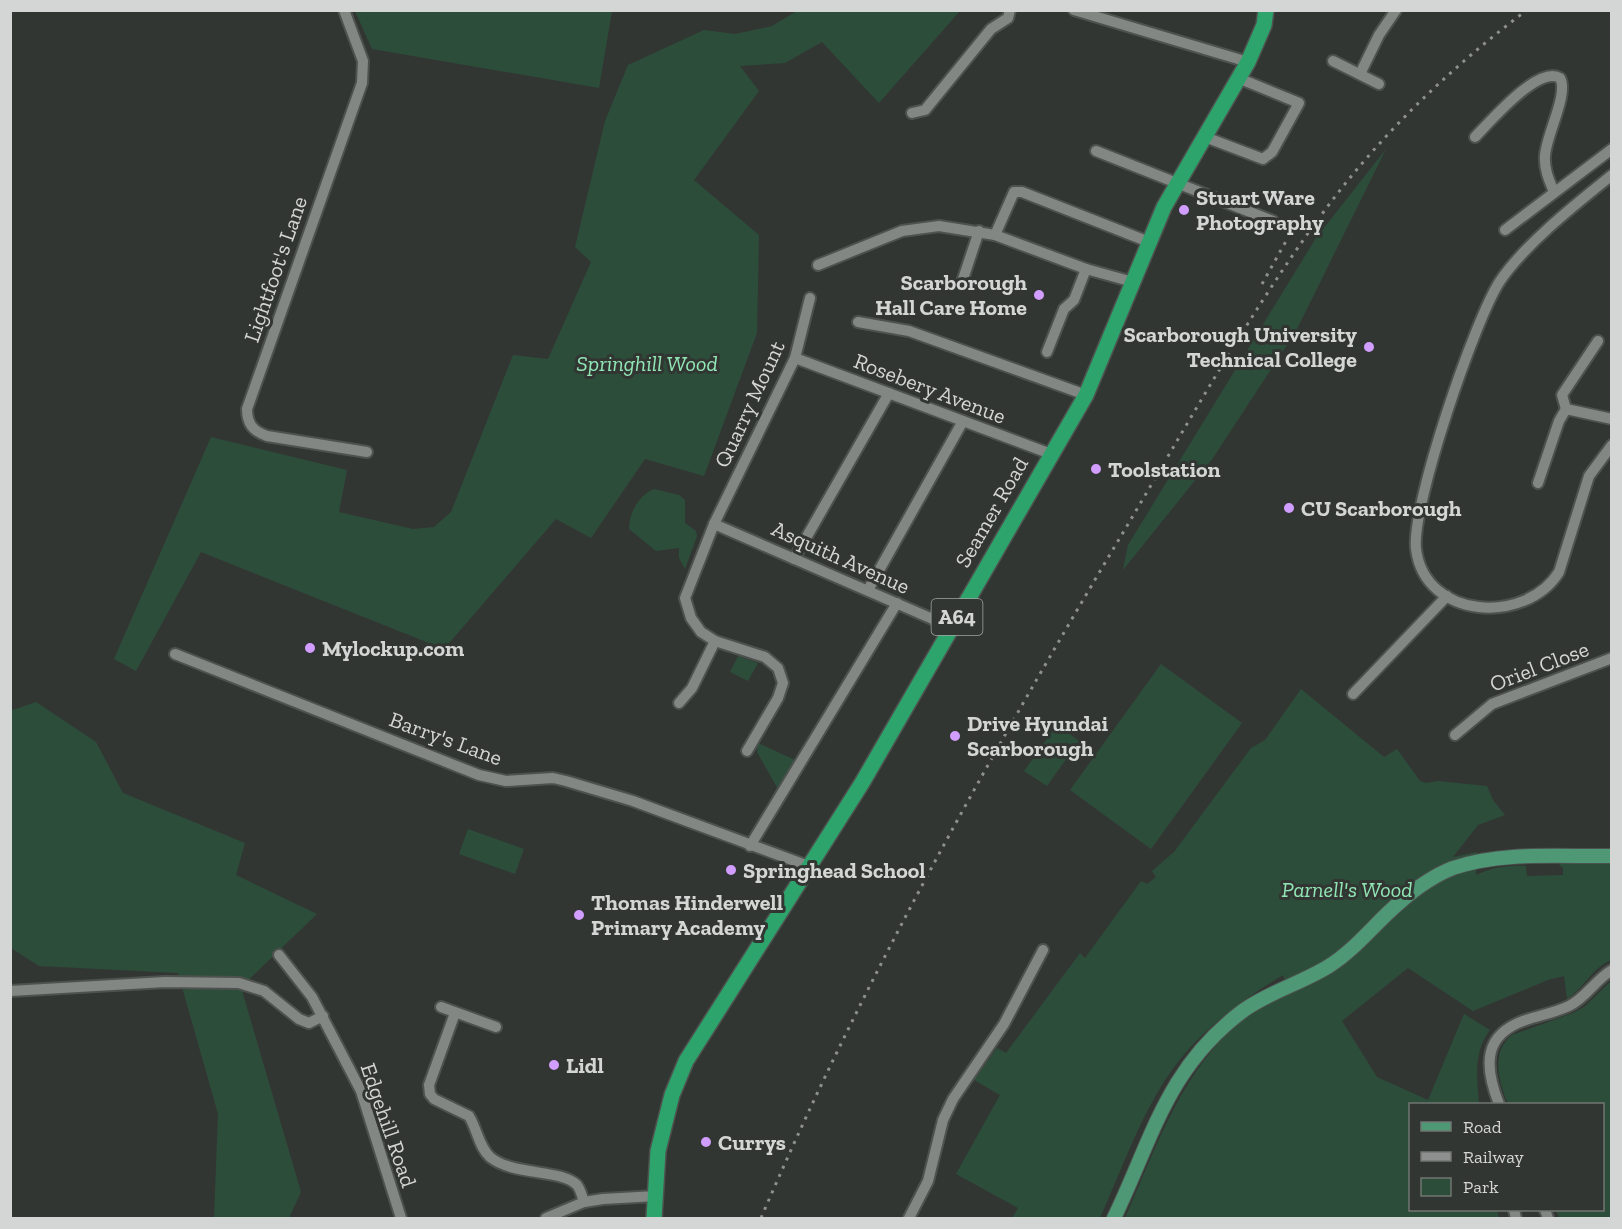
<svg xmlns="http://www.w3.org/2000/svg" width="1622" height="1229" font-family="'Zilla Slab',serif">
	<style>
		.green { fill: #2d4d3b }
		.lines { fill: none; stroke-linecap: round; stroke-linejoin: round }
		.minor-casing { stroke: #4e524f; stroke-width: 14 }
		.major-casing { stroke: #4e524f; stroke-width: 16 }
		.highway-casing { stroke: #4e524f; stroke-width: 18 }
		.minor { stroke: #828784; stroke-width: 10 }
		.major { stroke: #4e9876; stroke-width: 14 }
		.highway { stroke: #2ca46c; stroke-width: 15 }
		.rail { stroke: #8d908e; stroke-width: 3; stroke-dasharray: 3 6; stroke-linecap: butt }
		.poi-dot { fill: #d19dfe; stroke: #323633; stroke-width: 2 }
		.labels { text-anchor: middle; stroke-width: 6; stroke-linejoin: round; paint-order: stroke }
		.shield { fill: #323633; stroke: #a3a6a4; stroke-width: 1.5 }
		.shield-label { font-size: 21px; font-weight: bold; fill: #d3d6d4 }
		.poi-label { font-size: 22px; font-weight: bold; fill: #d3d6d4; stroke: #323633; text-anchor: start }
		.street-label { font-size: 22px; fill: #d3d6d4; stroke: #323633 }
		.park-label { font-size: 22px; font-style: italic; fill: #91e6b5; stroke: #323633 }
	</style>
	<rect width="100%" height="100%" fill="#323633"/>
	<!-- green -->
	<g class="green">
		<polygon points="355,11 612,11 599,88 372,49"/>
		<polygon points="797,11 960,11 879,103 822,42 785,63 740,66 759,91 694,180 759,235 757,333 704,476 645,459 591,538 556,519 444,649 201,552 136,671 114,659 211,437 347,470 339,512 413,529 434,527 451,512 513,355 548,359 591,262 575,247 605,121 628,65 704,30 735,34 772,26"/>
		<polygon points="1386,149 1296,331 1213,458 1123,570 1128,545 1316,238"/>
		<path d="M654 489 679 495 685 500V523L696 531 697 536 685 569 679 558V548L656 551 629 529C629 513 639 495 654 489Z"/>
		<polygon points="738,656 758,663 748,681 730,672"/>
		<polygon points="1161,664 1242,723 1151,849 1070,790"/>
		<path d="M1301 689 1384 757 1397 749 1420 781 1426 783 1438 781 1487 786 1493 800 1505 815 1478 825 1453 857 1477 852 1476 875C1493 867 1508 865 1526 866L1527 876 1563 875V868L1559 865 1561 863 1611 862V960C1593 967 1584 988 1567 999L1564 976 1548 980 1473 1011 1408 968 1342 1021 1377 1077 1428 1100 1464 1014 1490 1030C1473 1052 1477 1078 1479 1104H1410V1210H1497L1499 1218H1125C1157 1146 1183 1064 1250 1014 1262 1005 1276 998 1289 991L1283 975C1244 999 1207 1025 1178 1062 1144 1105 1122 1169 1100 1218H1012L1018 1208 956 1174 1000 1095 974 1080 997 1048 1006 1053 1080 953 1085 958 1141 881 1147 884 1156 877 1152 871 1174 852 1251 748 1265 740Z"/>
		<polygon points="36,702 96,742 123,793 245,843 236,875 317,914 241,987 301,1192 289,1218 214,1218 218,1114 178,973 39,966 11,948 10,711"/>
		<polygon points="1057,725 1079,741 1047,786 1024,771"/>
		<polygon points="758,743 795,760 779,791 757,752"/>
		<polygon points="468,829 524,849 515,874 459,854"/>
		<path d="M1611 981V1218H1559L1556 1210H1602V1104H1508C1499 1083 1490 1052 1512 1035L1573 1013 1584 1007Z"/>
	</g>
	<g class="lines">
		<defs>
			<g id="minor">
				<path d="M344 10 363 61 362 83 247 409C247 424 253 431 267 436L367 452"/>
				<polyline points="1074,10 1248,62"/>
				<polyline points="1333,61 1379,84"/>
				<polyline points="1360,74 1379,35 1396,10"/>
				<polyline points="912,113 925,110 991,29 1008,18 1010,10"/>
				<polyline points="1205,137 1263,159 1272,152 1299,103 1238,78"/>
				<path d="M1475 137C1490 122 1538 65 1560 78 1569 94 1546 135 1545 156 1544 169 1549 180 1554 192"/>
				<polyline points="1096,151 1273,221"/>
				<path d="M1612 175C1576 204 1526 243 1500 281 1475 319 1411 506 1416 549 1425 620 1526 625 1559 572L1589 476 1612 445"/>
				<polyline points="1505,230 1612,149"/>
				<polyline points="995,235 1014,192 1022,192 1149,242"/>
				<polyline points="818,265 902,231 939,226 995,235 1086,269 1133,282"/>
				<polyline points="961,285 979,231"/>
				<polyline points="858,322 909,331 1086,395"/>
				<polyline points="1598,341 1562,395 1566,409 1612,419"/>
				<polyline points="1047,352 1064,309 1074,300 1086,269"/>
				<polyline points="795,358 1051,454"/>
				<polyline points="1538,483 1559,421 1566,409"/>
				<polyline points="714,524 951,627"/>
				<polyline points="794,559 889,393"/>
				<polyline points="868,590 963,421"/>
				<polyline points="175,654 479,775 506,781 553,778 566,781 633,801 811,867"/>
				<polyline points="1353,694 1447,596"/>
				<polyline points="679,703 692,688 715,641"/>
				<polyline points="1455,735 1492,704 1612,658"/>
				<polyline points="747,751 778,698 783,683 778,668 765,657 715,641 701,632 691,618 685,598 714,524 795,358 810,298"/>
				<polyline points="750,846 897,603"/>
				<polyline points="279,955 312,997 361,1091 401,1218"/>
				<polyline points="10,991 165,982 239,983 264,991 299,1019 309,1023 323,1016"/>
				<polyline points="441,1007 496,1027"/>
				<path d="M455 1013 429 1085 430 1094 434 1099 469 1116C477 1129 479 1147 490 1157 513 1176 562 1169 577 1185 581 1190 582 1197 584 1202"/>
				<path d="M1499 1104C1484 1066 1482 1033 1529 1019 1542 1015 1556 1012 1569 1006 1586 998 1595 980 1612 970"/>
				<polyline points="1514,1210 1516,1218"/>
				<polyline points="1545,1210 1548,1218"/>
				<polyline points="546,1218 584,1202 603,1199 656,1196"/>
				<polyline points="909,1218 928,1181 943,1120 953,1099 1004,1024 1043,950"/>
			</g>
			<path id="major" d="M1114 1218C1153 1137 1167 1067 1244 1010 1271 991 1302 983 1329 966 1355 950 1376 922 1400 902 1415 889 1435 875 1453 868 1502 851 1560 857 1612 856"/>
			<polyline id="highway" points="654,1218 658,1151 672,1095 686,1061 862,783 1086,395 1164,207 1248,62 1264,25 1266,10"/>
		</defs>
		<!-- minor casing -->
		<use href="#minor" class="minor-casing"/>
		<!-- major casing -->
		<use href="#major" class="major-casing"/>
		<!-- highway casing -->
		<use href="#highway" class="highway-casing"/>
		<!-- minor -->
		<use href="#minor" class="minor"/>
		<!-- major -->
		<use href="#major" class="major"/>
		<!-- highway -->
		<use href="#highway" class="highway"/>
		<!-- rail -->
		<g class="rail">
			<polyline points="1262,284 1295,225"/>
			<path d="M761 1218C861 985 986 763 1115 546 1181 436 1246 317 1322 214 1379 136 1450 68 1527 10"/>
		</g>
	</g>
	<!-- markers -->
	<g class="poi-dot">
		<circle cx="1184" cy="210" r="6"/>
		<circle cx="1039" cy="295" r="6"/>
		<circle cx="1369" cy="347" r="6"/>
		<circle cx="1096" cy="469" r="6"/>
		<circle cx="1289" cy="508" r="6"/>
		<circle cx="310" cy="648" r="6"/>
		<circle cx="955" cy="736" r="6"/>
		<circle cx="731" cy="870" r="6"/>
		<circle cx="579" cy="915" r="6"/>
		<circle cx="554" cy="1065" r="6"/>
		<circle cx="706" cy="1142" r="6"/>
	</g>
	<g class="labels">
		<!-- shield labels -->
		<rect class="shield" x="931.5" y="599" width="51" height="36" rx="4.5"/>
		<g class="shield-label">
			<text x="957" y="624">A64</text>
		</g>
		<!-- poi labels -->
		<g class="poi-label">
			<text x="1196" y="205">Stuart Ware<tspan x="1196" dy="25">Photography</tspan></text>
			<text x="1027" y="290" text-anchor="end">Scarborough<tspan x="1027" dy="25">Hall Care Home</tspan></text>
			<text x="1357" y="342" text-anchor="end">Scarborough University<tspan x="1357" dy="25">Technical College</tspan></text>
			<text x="1108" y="477">Toolstation</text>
			<text x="1301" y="516">CU Scarborough</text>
			<text x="322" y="656">Mylockup.com</text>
			<text x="967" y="731">Drive Hyundai<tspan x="967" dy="25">Scarborough</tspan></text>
			<text x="743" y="878">Springhead School</text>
			<text x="591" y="910">Thomas Hinderwell<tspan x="591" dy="25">Primary Academy</tspan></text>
			<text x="566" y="1073">Lidl</text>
			<text x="718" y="1150">Currys</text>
		</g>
		<!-- street labels -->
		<g class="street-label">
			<text transform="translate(275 269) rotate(-71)" y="8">Lightfoot's Lane</text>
			<text transform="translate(930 388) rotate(21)" y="8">Rosebery Avenue</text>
			<text transform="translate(749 404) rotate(-65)" y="8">Quarry Mount</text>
			<text transform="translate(991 512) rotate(-60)" y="8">Seamer Road</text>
			<text transform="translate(841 557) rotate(24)" y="8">Asquith Avenue</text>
			<text transform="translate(1539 666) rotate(-21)" y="8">Oriel Close</text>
			<text transform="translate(446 738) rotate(20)" y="8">Barry's Lane</text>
			<text transform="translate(389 1125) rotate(71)" y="8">Edgehill Road</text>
		</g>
		<!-- park labels -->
		<g class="park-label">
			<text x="647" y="371">Springhill Wood</text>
			<text x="1347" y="897">Parnell's Wood</text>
		</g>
	</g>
	<!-- border -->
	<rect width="1622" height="1229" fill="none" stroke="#d3d6d4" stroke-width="24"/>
	<!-- legend -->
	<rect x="1409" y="1103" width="195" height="108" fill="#323633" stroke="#727673" stroke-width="1.5"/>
	<rect x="1421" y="1122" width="30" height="9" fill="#4e9876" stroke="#727673" stroke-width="1.5"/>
	<text x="1463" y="1133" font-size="18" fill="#d3d6d4">Road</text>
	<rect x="1421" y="1152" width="30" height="9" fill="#8d908e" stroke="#727673" stroke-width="1.5"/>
	<text x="1463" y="1163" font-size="18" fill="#d3d6d4">Railway</text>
	<rect x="1421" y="1178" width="30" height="18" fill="#2d4d3b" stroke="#727673" stroke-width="1.5"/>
	<text x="1463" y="1193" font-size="18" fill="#d3d6d4">Park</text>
</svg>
